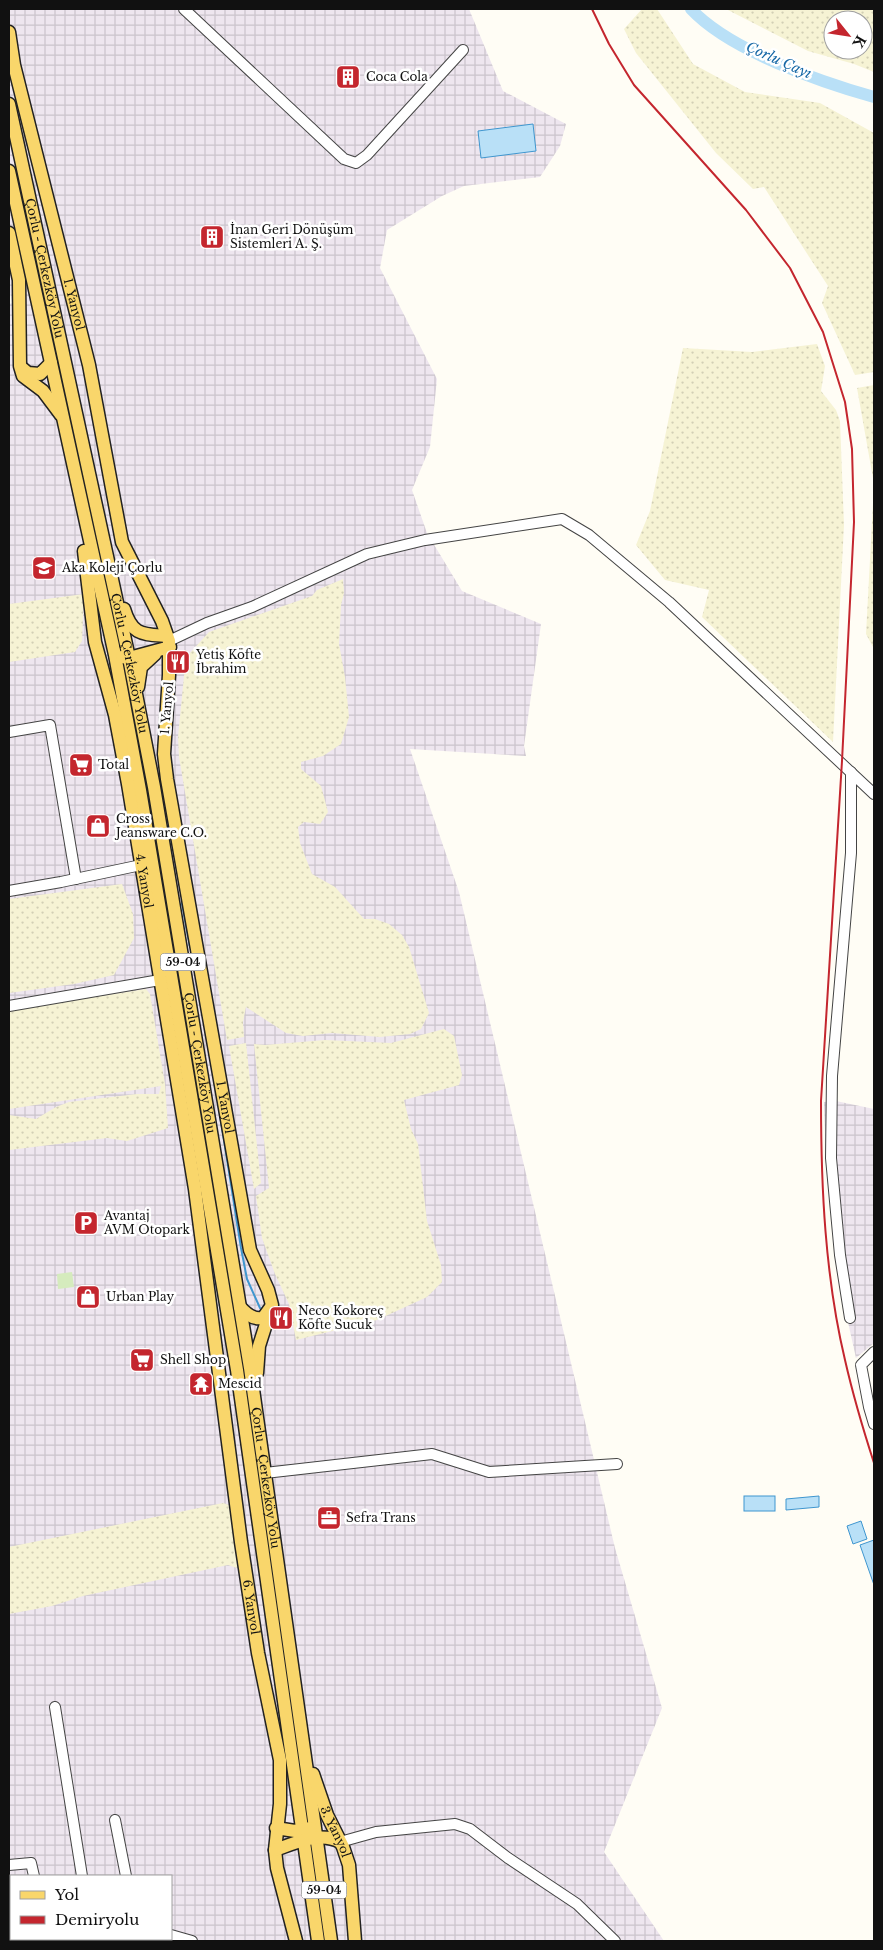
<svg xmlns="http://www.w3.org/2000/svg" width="883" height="1950" font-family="'Libre Baskerville',serif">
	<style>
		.industrial { fill: url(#industrial-grid); fill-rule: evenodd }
		.farmland { fill: url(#farmland-dots); fill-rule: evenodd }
		.park { fill: #d5ebbd }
		.water { fill: #b9e0f7; stroke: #3f96cf }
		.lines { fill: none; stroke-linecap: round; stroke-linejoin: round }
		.stream { stroke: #3f96cf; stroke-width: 2 }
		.river { stroke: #b9e0f7; stroke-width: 12 }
		.minor-casing { stroke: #444; stroke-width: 12 }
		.major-casing { stroke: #222; stroke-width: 15 }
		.minor { stroke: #fff; stroke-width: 10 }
		.major { stroke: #f9d66b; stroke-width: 12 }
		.rail { stroke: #c4262e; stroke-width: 2 }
		.labels { text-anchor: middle; stroke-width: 5; stroke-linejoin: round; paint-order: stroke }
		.shield { fill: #fff; stroke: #585858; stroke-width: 1 }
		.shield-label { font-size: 11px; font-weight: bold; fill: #111 }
		.poi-label { font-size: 12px; fill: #111; stroke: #fff; text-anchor: start }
		.street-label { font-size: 12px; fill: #111; stroke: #fff }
		.water-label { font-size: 14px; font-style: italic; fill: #1768a6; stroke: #fff }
	</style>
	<defs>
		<pattern id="industrial-grid" width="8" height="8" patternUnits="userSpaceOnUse" patternTransform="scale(1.25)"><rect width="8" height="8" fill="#eee6ef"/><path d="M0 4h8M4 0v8" fill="none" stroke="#cbc4cc"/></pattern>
		<pattern id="farmland-dots" width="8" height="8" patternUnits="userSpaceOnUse" patternTransform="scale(1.25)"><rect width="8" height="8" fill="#f6f3d4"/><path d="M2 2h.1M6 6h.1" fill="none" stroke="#d2cfb5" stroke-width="1.8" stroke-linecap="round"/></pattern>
	</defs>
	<rect width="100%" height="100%" fill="#fffdf5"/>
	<!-- industrial -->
	<g class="industrial">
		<path d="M9 9H469L503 91 566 124 560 146 540 177 464 186 442 196 387 230 380 268 437 379 430 447 412 490 427 533 462 591 541 624 524 746 526 756 410 749 459 892 615 1548 662 1708 604 1852 664 1941H9V304L12 303 9 287ZM11 1876H171V1939H11Z"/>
		<polygon points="836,1101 874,1109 874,1343 856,1358 837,1273 826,1160 824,1102"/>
	</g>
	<!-- farmland -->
	<g class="farmland">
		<polygon points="642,9 657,9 693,64 745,92 820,103 874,133 874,372 855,375 822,303 828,286 764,187 753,189 716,153 636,53 624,29"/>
		<path d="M726 9H874V72L854 64 808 51ZM833 20H863V50H833Z"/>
		<polygon points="817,344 825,366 821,391 836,410 840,421 844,525 833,742 702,617 709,590 665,580 636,545 650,511 683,348 752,352"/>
		<polygon points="874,385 874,649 866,634 874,484 857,388"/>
		<polygon points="343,579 344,593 341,605 339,644 345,677 349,717 341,744 323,756 301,762 301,769 321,786 328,812 320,824 304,822 298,827 300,843 312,874 335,887 364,919 375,919 389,924 402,935 409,947 429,1013 421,1029 410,1034 380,1037 332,1033 303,1036 286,1033 246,1007 243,1022 244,1037 227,1040 179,757 178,737 185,666 190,653 209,632 312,596 317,590"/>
		<polygon points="84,594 82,641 75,652 9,662 9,604"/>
		<polygon points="122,884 133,914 134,938 114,975 74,984 9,993 9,899"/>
		<polygon points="146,989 150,994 165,1084 168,1128 127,1141 107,1138 9,1150 9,1115 36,1119 56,1107 69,1102 137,1094 159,1094 161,1086 9,1109 9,1010"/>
		<polygon points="444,1029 454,1036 462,1075 459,1085 404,1100 411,1129 418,1144 427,1221 441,1265 442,1282 427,1297 377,1320 296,1340 289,1304 275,1274 262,1238 256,1196 269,1188 254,1044 265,1045 325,1040 391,1043"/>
		<polygon points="246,1043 261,1183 254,1189 229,1046"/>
		<polygon points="223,1503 229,1505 240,1569 228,1565 83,1596 52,1606 9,1614 9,1547"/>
	</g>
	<!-- park -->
	<polygon class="park" points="72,1272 74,1287 58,1289 57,1274"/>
	<!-- water -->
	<g class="water">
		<polygon points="533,124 536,151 481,158 478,131"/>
		<rect x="744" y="1496" width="31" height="15"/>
		<polygon points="819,1496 819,1507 786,1510 786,1499"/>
		<polygon points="861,1521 867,1539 853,1544 847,1526"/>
		<polygon points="874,1540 874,1585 860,1545"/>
	</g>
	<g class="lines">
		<!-- stream -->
		<g class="stream">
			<polyline points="158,758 161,707"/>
			<polyline points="182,903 190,947"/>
			<polyline points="218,1102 241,1248 247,1279 260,1308"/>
		</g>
		<!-- river -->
		<path class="river" d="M691 9C729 50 820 82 874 97"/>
		<defs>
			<g id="minor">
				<polyline points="184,9 344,159 356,163 367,155 463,50"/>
				<polyline points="169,641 207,623 252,607 367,554 425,540 562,519 589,535 669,602 874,794"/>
				<polyline points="9,732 50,725 76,879"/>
				<polyline points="9,891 61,882 141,865"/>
				<polyline points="9,1006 160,980"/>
				<polyline points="850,1318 840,1255 831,1158 832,1076 851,853 851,772"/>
				<polyline points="874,1352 861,1365 869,1407 874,1424"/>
				<polyline points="265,1473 432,1454 489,1472 617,1464"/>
				<polyline points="55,1707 82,1876"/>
				<polyline points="115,1820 126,1876"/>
				<polyline points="340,1842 376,1832 455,1824 470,1829 508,1858 577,1904 615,1941"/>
				<polyline points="9,1865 31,1863 34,1876"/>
				<polyline points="9,1892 11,1893"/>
				<polyline points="171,1935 192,1941"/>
			</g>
			<g id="major">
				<path id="s1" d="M9 32 14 65 89 365 122 542 162 621 169 641V675L164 754 167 779 250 1250 268 1290 272 1305 259 1346 257 1373"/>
				<path id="s2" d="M9 104 129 658 154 787 250 1368 331 1941"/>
				<polyline points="9,171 115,655 140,790 237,1370 318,1941"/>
				<polyline points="9,233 19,280 20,366 23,376 43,391 61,415"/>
				<polyline points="22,368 28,373 40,374 51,363"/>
				<path id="s3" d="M84 551 95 642 115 715 128 784 195 1189 241 1542 258 1653 280 1760V1804L275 1850 277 1868 296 1941"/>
				<path d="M124 609C132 636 143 634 167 636"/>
				<polyline points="122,657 129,658 170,647"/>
				<polyline points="138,687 141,667 155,654"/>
				<path d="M240 1307C246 1314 253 1320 263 1318L271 1307"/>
				<path id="s4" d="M313 1774 327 1815 343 1847 349 1865 355 1941"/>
				<polyline points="276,1828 295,1831 311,1828"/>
				<path d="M275 1850C295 1843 320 1831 340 1842"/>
			</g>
		</defs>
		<!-- minor casing -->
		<use href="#minor" class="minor-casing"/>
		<!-- major casing -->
		<use href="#major" class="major-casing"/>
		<!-- minor -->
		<use href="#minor" class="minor"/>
		<!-- major -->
		<use href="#major" class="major"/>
		<!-- rail -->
		<path class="rail" d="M592 9 609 44 634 85 746 210 790 268 823 332 845 402 852 449 854 522 842 761 821 1101C821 1187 825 1276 845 1360 853 1395 863 1429 874 1463"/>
	</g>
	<!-- icons -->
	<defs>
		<symbol id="building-square" viewBox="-11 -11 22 22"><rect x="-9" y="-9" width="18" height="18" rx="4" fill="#c4262e" stroke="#fff"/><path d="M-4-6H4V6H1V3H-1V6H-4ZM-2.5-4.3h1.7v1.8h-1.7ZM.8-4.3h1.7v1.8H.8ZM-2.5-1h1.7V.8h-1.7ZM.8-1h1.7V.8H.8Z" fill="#fff"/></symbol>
		<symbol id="school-square" viewBox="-11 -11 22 22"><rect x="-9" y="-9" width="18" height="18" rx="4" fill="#c4262e" stroke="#fff"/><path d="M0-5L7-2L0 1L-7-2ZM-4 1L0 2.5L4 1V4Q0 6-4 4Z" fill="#fff"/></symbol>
		<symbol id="restaurant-square" viewBox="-11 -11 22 22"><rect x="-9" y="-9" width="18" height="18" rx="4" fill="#c4262e" stroke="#fff"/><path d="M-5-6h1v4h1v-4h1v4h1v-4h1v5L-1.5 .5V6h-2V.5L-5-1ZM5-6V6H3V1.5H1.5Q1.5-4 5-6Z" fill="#fff"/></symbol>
		<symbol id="supermarket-square" viewBox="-11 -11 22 22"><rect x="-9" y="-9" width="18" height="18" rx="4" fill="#c4262e" stroke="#fff"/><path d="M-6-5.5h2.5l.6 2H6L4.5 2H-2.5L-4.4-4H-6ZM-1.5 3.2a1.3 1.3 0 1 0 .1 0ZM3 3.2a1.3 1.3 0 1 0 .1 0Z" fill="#fff"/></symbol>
		<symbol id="shop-square" viewBox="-11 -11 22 22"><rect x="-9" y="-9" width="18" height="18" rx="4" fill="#c4262e" stroke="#fff"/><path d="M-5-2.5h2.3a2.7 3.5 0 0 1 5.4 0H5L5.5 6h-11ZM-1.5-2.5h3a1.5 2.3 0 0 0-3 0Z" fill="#fff"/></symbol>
		<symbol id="parking-square" viewBox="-11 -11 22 22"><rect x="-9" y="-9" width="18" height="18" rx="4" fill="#c4262e" stroke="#fff"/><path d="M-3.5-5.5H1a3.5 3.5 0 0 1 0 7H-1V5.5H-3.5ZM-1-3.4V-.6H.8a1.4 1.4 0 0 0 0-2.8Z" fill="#fff"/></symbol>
		<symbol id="temple-square" viewBox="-11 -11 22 22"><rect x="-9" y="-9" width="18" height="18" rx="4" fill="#c4262e" stroke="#fff"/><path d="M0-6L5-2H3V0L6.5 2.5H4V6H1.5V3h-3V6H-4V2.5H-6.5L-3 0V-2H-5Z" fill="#fff"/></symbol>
		<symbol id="office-square" viewBox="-11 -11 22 22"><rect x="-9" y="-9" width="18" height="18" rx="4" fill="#c4262e" stroke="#fff"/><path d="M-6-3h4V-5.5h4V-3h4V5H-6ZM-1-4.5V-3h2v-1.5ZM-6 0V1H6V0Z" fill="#fff"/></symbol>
	</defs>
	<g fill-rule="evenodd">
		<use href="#building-square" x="334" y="63" width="28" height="28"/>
		<use href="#building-square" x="198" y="223" width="28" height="28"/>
		<use href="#school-square" x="30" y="554" width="28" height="28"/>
		<use href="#restaurant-square" x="164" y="648" width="28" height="28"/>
		<use href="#supermarket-square" x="67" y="751" width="28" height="28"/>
		<use href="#shop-square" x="84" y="812" width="28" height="28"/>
		<use href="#parking-square" x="72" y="1209" width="28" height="28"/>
		<use href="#shop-square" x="74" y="1283" width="28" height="28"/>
		<use href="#restaurant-square" x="267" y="1304" width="28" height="28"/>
		<use href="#supermarket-square" x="128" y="1346" width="28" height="28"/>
		<use href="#temple-square" x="187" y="1370" width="28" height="28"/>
		<use href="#office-square" x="315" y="1504" width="28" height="28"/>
	</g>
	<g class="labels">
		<!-- shield labels -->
		<g class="shield">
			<rect x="160.5" y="953.5" width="45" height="17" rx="4"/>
			<rect x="301.5" y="1881.5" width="45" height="17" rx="4"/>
		</g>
		<g class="shield-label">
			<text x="183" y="966">59-04</text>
			<text x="324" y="1894">59-04</text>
		</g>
		<!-- poi labels -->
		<g class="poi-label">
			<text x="366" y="81">Coca Cola</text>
			<text x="230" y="234">İnan Geri Dönüşüm<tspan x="230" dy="14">Sistemleri A. Ş.</tspan></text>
			<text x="62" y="572">Aka Koleji Çorlu</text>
			<text x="196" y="659">Yetiş Köfte<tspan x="196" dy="14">İbrahim</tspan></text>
			<text x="98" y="769">Total</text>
			<text x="116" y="823">Cross<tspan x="116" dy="14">Jeansware C.O.</tspan></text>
			<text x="104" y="1220">Avantaj<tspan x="104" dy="14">AVM Otopark</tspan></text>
			<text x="106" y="1301">Urban Play</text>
			<text x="298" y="1315">Neco Kokoreç<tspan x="298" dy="14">Köfte Sucuk</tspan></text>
			<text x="160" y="1364">Shell Shop</text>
			<text x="218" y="1388">Mescid</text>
			<text x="346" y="1522">Sefra Trans</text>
		</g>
		<!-- street labels -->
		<g class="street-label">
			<text dy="4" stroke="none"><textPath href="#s2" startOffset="168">Çorlu - Çerkezköy Yolu</textPath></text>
			<text dy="4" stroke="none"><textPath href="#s1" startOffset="280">1. Yanyol</textPath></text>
			<text dy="4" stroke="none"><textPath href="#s2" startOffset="572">Çorlu - Çerkezköy Yolu</textPath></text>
			<text transform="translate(167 708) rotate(-85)" y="4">1. Yanyol</text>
			<text dy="4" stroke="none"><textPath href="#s3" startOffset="336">4. Yanyol</textPath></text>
			<text dy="4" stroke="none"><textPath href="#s2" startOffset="978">Çorlu - Çerkezköy Yolu</textPath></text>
			<text dy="4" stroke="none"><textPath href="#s1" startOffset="1104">1. Yanyol</textPath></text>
			<text dy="4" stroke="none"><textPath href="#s2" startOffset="1398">Çorlu - Çerkezköy Yolu</textPath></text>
			<text dy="4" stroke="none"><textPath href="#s3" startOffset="1070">6. Yanyol</textPath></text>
			<text dy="4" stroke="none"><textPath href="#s4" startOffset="62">3. Yanyol</textPath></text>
		</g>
		<!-- water labels -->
		<g class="water-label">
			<text transform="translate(779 60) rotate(24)" y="5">Çorlu Çayı</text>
		</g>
	</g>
	<!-- border -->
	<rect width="883" height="1950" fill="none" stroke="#111111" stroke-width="20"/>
	<!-- legend -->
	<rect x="10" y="1875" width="162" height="65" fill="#ffffff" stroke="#a0a0a0"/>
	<rect x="20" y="1891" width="25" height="8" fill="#f9d66b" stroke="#a0a0a0"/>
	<text x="55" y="1900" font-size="15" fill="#111111">Yol</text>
	<rect x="20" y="1916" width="25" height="8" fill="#c4262e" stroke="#a0a0a0"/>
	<text x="55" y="1925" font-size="15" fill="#111111">Demiryolu</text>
	<!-- north arrow -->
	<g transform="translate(848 35) rotate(120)"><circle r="24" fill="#ffffff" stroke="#a0a0a0"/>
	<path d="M0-4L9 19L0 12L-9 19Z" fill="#c4262e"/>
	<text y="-8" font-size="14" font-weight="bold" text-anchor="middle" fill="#111111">K</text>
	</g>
</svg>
